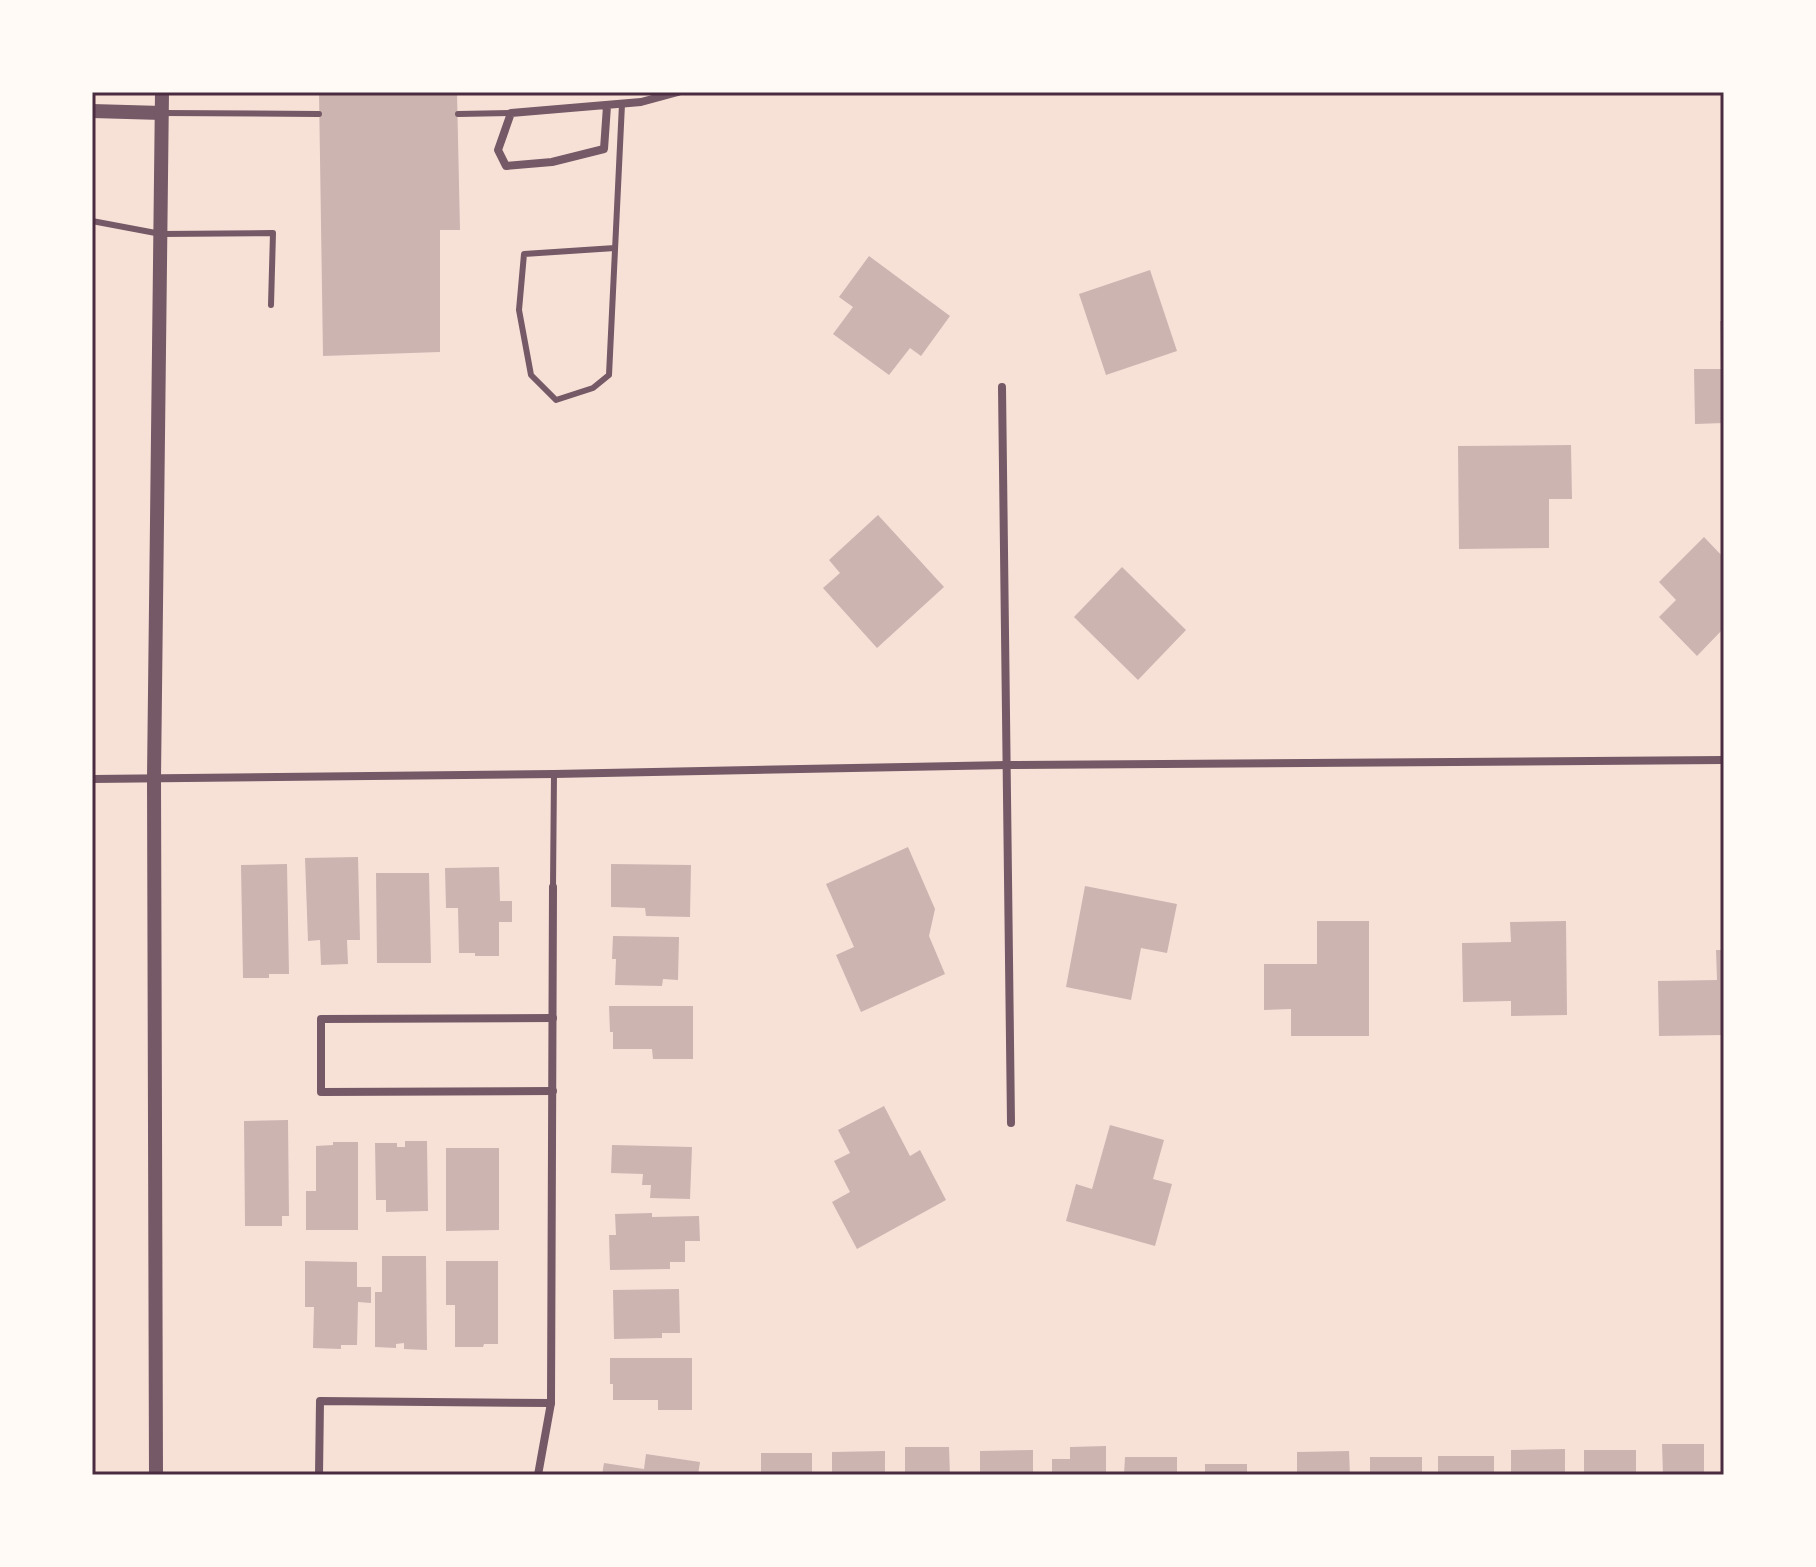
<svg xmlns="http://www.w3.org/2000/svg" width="1816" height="1567" font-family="Cabin,sans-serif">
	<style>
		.building { fill: #ccb4b1 }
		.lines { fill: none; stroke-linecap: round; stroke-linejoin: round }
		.service { stroke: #755966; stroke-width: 6 }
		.minor { stroke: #755966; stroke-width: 8 }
		.tertiary { stroke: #755966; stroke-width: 14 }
		.neatline { fill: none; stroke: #4a2c40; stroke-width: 3 }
	</style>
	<rect width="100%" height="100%" fill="#f7e1d7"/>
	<!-- building -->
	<g class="building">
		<polygon points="319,92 457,92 460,230 440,230 440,352 323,356"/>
		<polygon points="869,256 950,316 921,356 910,348 889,375 833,334 853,307 839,297"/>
		<polygon points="1150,270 1177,351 1106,375 1079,294"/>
		<polygon points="1720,321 1724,321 1724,423 1695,424 1694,369 1721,369"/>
		<polygon points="1571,445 1572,499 1549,499 1549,548 1459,549 1458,446"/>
		<polygon points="878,515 944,587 877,648 823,588 840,573 829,560"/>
		<polygon points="1704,537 1724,558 1724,628 1697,656 1659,617 1676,600 1659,582"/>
		<polygon points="1122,567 1186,630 1138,680 1074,617"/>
		<polygon points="908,847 935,909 929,936 945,974 861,1012 836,955 854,947 826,884"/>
		<polygon points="358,857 360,940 347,940 348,964 321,965 320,940 308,941 305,858"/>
		<polygon points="287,864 289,974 269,974 269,978 243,978 241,865"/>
		<polygon points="611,864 691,865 690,917 646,916 645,908 611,907"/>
		<polygon points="499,867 500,901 512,901 512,922 499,922 499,956 475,956 475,953 459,953 458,908 446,908 445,868"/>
		<polygon points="376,873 429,873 431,963 377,963"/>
		<polygon points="1085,886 1177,904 1167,953 1141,948 1131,1000 1066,987"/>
		<polygon points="1317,921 1369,921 1369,1036 1291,1036 1291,1009 1264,1010 1264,964 1317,964"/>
		<polygon points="1566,921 1567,1015 1511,1016 1511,1001 1463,1002 1462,943 1511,942 1510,922"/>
		<polygon points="613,936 679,937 678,980 663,979 662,986 615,985 616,959 612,959"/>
		<polygon points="1716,950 1724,950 1724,1035 1659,1036 1658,981 1717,980"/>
		<polygon points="609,1006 693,1006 693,1059 653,1059 652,1049 613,1049 613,1032 610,1032"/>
		<polygon points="884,1106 910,1156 920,1150 946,1200 857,1249 832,1202 850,1192 834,1161 850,1153 838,1130"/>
		<polygon points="288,1120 289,1216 282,1216 282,1226 245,1226 244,1121"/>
		<polygon points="1110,1125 1164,1140 1153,1179 1172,1184 1155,1246 1066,1221 1076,1184 1092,1189"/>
		<polygon points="405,1141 427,1141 428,1211 386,1212 386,1200 376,1200 375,1143 397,1143 397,1147 405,1147"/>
		<polygon points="333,1142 358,1142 358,1230 306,1230 306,1191 316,1191 316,1146 333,1145"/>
		<polygon points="612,1145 692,1147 690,1199 650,1198 651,1185 642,1185 643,1174 611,1173"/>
		<polygon points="446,1148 499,1148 499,1230 446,1231"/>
		<polygon points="652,1213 652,1217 699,1216 700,1241 685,1241 685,1262 670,1262 670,1269 610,1270 609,1235 616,1235 615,1214"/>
		<polygon points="382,1256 426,1256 427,1350 404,1349 404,1343 396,1344 396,1348 375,1347 375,1292 382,1292"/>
		<polygon points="305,1261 357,1262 357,1287 371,1287 371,1303 358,1302 357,1345 341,1345 341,1349 313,1348 314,1307 305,1307"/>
		<polygon points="446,1261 498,1261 498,1344 484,1344 483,1347 455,1347 455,1305 446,1305"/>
		<polygon points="679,1289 680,1333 662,1333 662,1338 614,1339 613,1290"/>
		<polygon points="610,1358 692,1358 692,1410 658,1410 658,1400 613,1400 613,1384 610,1384"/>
		<polygon points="1662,1444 1704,1444 1704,1475 1663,1475"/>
		<polygon points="1106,1446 1106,1475 1052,1475 1052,1459 1070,1459 1070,1447"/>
		<polygon points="905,1447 949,1447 950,1475 905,1475"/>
		<polygon points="1565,1449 1565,1475 1511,1475 1511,1450"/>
		<polygon points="1033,1450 1033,1475 980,1475 980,1451"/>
		<rect x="1584" y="1450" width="52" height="25"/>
		<polygon points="885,1451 885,1475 832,1475 832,1452"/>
		<polygon points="1349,1451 1350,1475 1297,1475 1297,1452"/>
		<rect x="761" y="1453" width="51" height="22"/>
		<polygon points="646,1454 700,1462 698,1475 602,1475 604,1463 644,1469"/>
		<rect x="1438" y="1456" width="56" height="19"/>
		<polygon points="1125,1457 1177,1457 1177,1475 1124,1475"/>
		<rect x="1370" y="1457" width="52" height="18"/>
		<rect x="1205" y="1464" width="42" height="11"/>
	</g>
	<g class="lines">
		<!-- service -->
		<g class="service">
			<polyline points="163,113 319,114"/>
			<polyline points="458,114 511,113"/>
			<polyline points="92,221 161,234 273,233 271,305"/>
			<polyline points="615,248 524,254 519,310 531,375 556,400 593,388 609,375 622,104"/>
			<polyline points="553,887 554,774"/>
		</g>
		<!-- minor -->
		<g class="minor">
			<polyline points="607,106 604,149 552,162 506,166 498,150 511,113 641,102 678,92"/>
			<polyline points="1002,387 1011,1123"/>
			<polyline points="92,779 554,774 1007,765 1724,760"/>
			<polyline points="553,1018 321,1019 321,1092 553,1091"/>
			<polyline points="319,1475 320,1401 551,1403"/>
			<polyline points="538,1475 551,1403 553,887"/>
		</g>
		<!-- tertiary -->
		<g class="tertiary">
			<polyline points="92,111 162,113"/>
			<polyline points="156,1475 154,778 162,92"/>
		</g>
	</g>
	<!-- border -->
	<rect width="1816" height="1567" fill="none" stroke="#fffaf5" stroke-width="188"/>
	<rect x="94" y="94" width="1628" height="1379" class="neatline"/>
</svg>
